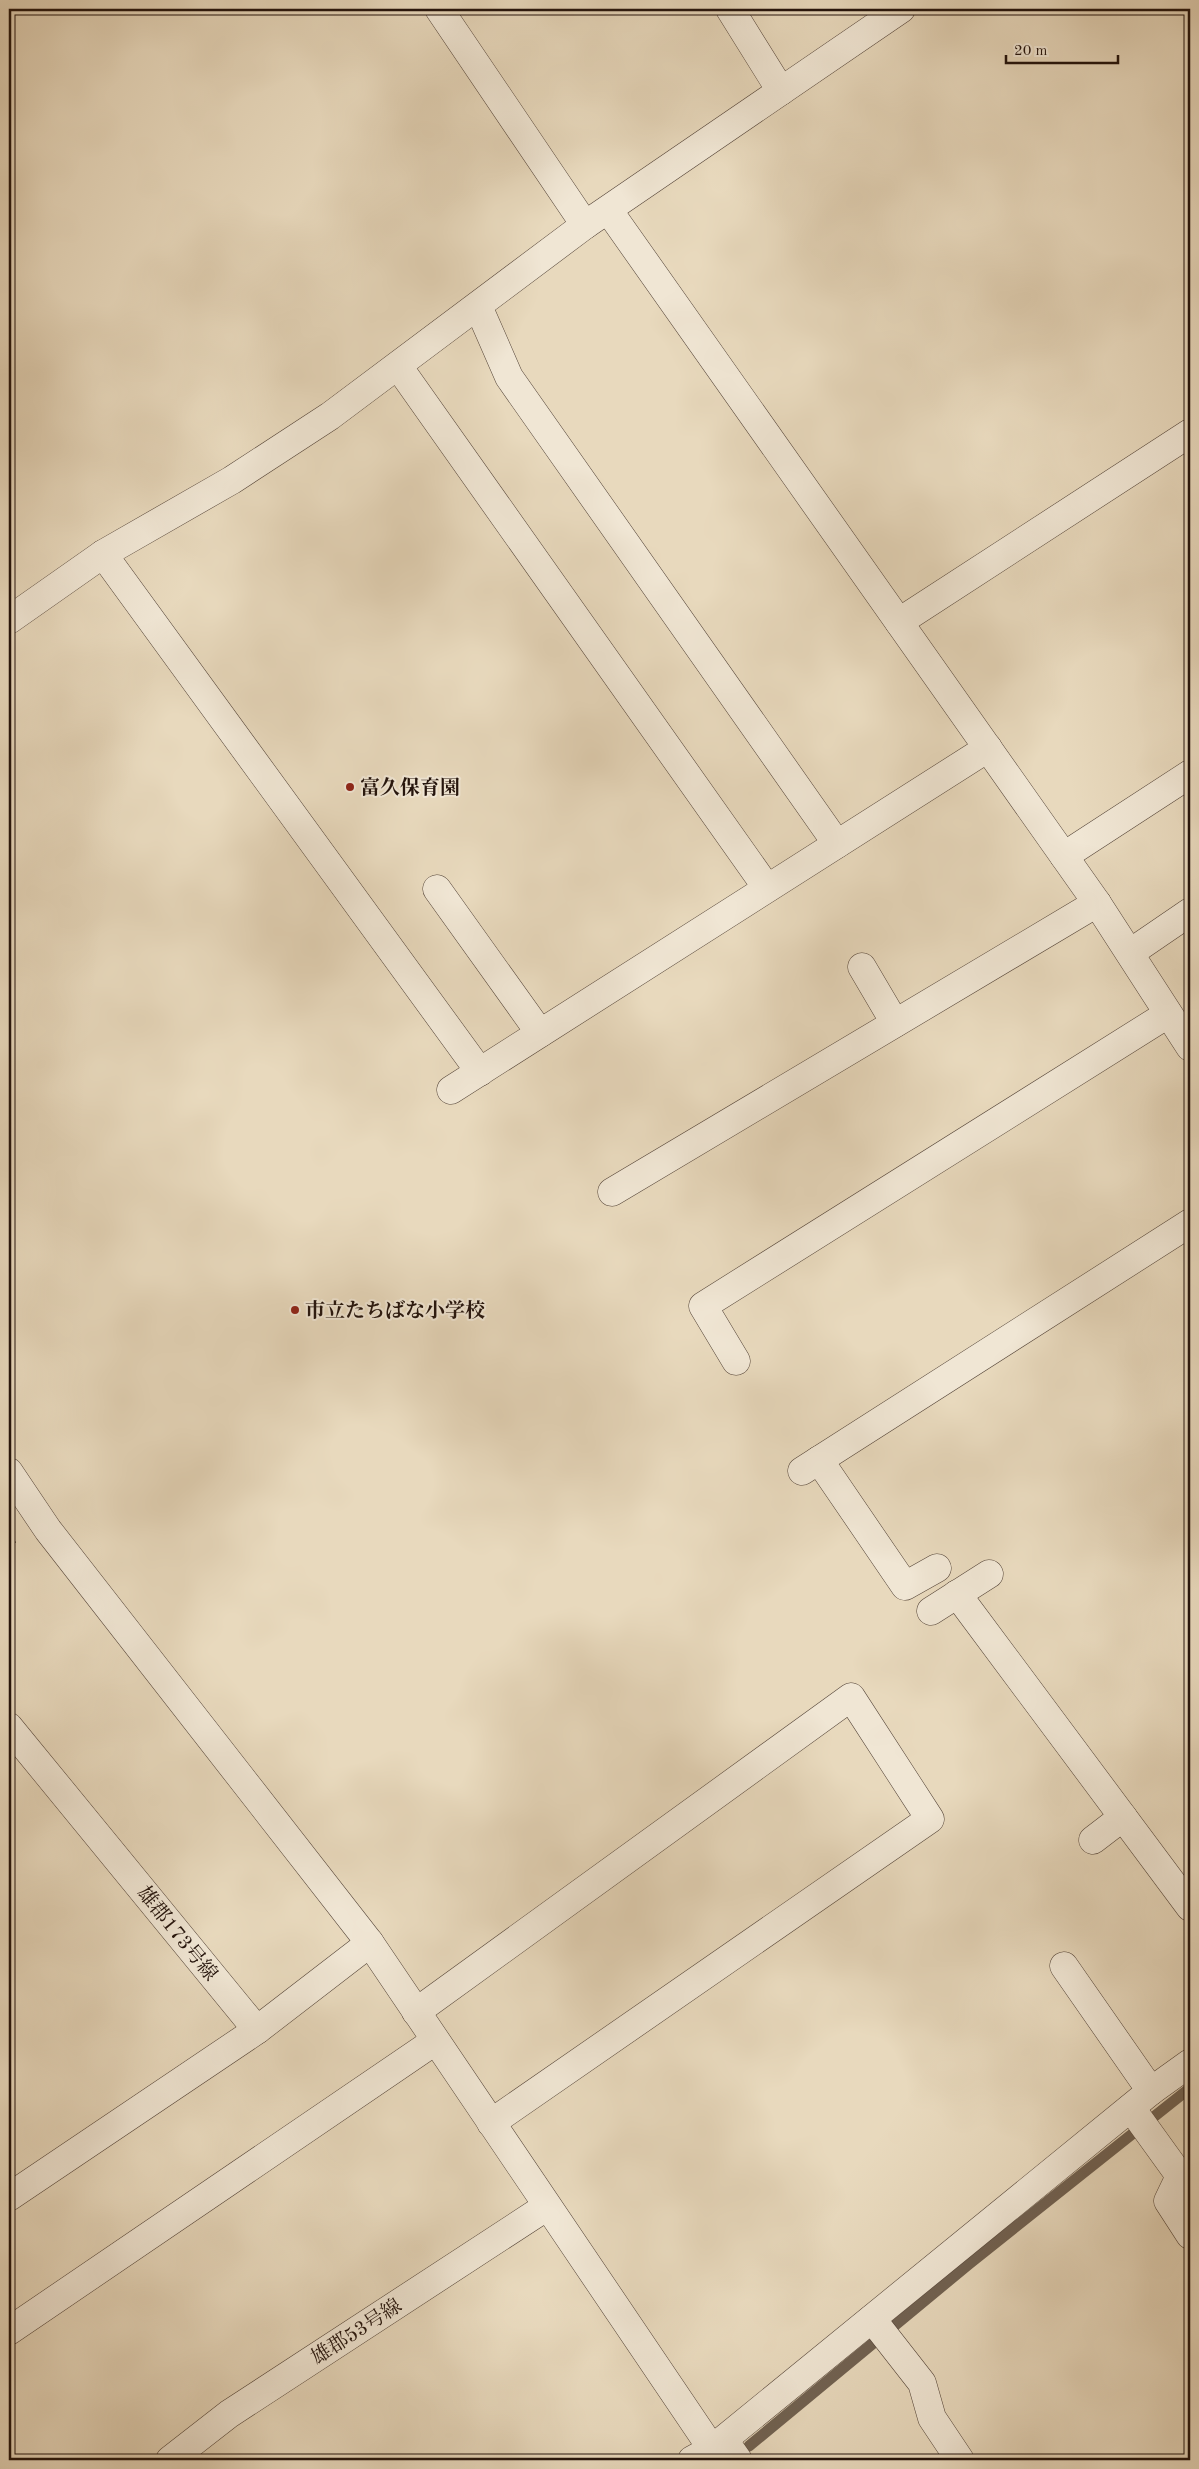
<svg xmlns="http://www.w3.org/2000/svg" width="1199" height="2469" font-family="'Old Standard TT','Noto Serif JP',serif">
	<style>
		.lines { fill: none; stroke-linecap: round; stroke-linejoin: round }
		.stream { stroke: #716252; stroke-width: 11 }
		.minor-casing { stroke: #544438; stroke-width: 29 }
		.path { stroke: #23130c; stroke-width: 3; stroke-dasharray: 4 2.5; stroke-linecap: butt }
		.minor { stroke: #f0e6d4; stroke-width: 28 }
		.poi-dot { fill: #8f2418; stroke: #f0e6d4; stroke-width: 2 }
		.labels { text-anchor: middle; stroke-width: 4; stroke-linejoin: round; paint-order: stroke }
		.poi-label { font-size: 20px; font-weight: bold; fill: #23130c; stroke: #f0e6d4; text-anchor: start }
		.street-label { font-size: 20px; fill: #23130c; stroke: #f0e6d4 }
	</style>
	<rect width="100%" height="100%" fill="#e8d9bd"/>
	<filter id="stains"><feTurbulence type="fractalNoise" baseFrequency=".004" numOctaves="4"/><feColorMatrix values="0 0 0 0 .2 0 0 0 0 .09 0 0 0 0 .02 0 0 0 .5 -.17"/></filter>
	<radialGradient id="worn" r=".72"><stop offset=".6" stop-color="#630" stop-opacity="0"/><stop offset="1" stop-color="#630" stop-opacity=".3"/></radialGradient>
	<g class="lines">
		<!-- stream -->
		<polyline class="stream" points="749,2446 969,2264 1190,2088"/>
		<defs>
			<g id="minor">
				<polyline points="439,9 585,225"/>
				<polyline points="730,9 781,91"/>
				<polyline points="609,211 1097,903 1190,1047"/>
				<polyline points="478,306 509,377 837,844"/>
				<polyline points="398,366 767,888"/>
				<polyline points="103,554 480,1072"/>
				<polyline points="9,620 103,554 232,480 330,416 585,225 901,9"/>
				<polyline points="899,622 1190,433"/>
				<polyline points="1064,856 1190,774"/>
				<polyline points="437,889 540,1033"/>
				<polyline points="1130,953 1190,912"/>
				<polyline points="862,967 895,1023"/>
				<polyline points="451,1090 988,748"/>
				<polyline points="612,1192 1097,903"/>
				<polyline points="736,1361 703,1306 1168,1014"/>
				<polyline points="819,1460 905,1586 937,1568"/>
				<polyline points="802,1471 1190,1223"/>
				<polyline points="9,1472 48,1530 370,1943 712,2449 1151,2091 1190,2063"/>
				<polyline points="957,1594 1190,1907"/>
				<polyline points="931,1611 989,1574"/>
				<polyline points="9,1727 257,2030 370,1943"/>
				<polyline points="1093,1840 1123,1817"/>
				<polyline points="1064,1966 1151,2091"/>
				<polyline points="416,2012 851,1697 930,1819 491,2123"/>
				<polyline points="1131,2108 1180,2176 1168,2201 1190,2235"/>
				<polyline points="9,2197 257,2030"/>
				<polyline points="872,2319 922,2383 932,2418 960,2460"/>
				<polyline points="9,2331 435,2041"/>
				<polyline points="724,2440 738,2460"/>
				<polyline points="170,2460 229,2414 546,2207"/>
				<polyline points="692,2460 712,2449"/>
			</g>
		</defs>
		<!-- minor casing -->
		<use href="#minor" class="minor-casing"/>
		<!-- path -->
		<polyline class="path" points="9,1546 15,1541"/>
		<!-- minor -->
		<use href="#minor" class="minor"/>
	</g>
	<!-- markers -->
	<g class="poi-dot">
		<circle cx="350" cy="787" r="5"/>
		<circle cx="295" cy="1310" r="5"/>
	</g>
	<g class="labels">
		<!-- poi labels -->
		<g class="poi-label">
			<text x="360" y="794">富久保育園</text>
			<text x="305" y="1317">市立たちばな小学校</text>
		</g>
		<!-- street labels -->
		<g class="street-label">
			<text transform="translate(178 1933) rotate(51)" y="7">雄郡173号線</text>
			<text transform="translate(356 2331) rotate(-33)" y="7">雄郡53号線</text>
		</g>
	</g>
	<!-- margin -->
	<rect width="1199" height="2469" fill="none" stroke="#e8d9bd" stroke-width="30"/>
	<rect x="10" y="10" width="1179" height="2449" fill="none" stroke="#23130c" stroke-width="2.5"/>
	<rect x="15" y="15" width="1169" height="2439" fill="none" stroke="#23130c"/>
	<!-- scale -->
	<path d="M1006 55v8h112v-8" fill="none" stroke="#23130c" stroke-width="2.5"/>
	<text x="1014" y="55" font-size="15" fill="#23130c" stroke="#f0e6d4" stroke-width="4" paint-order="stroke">20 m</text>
	<rect width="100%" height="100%" filter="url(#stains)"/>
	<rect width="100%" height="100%" fill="url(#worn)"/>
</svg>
